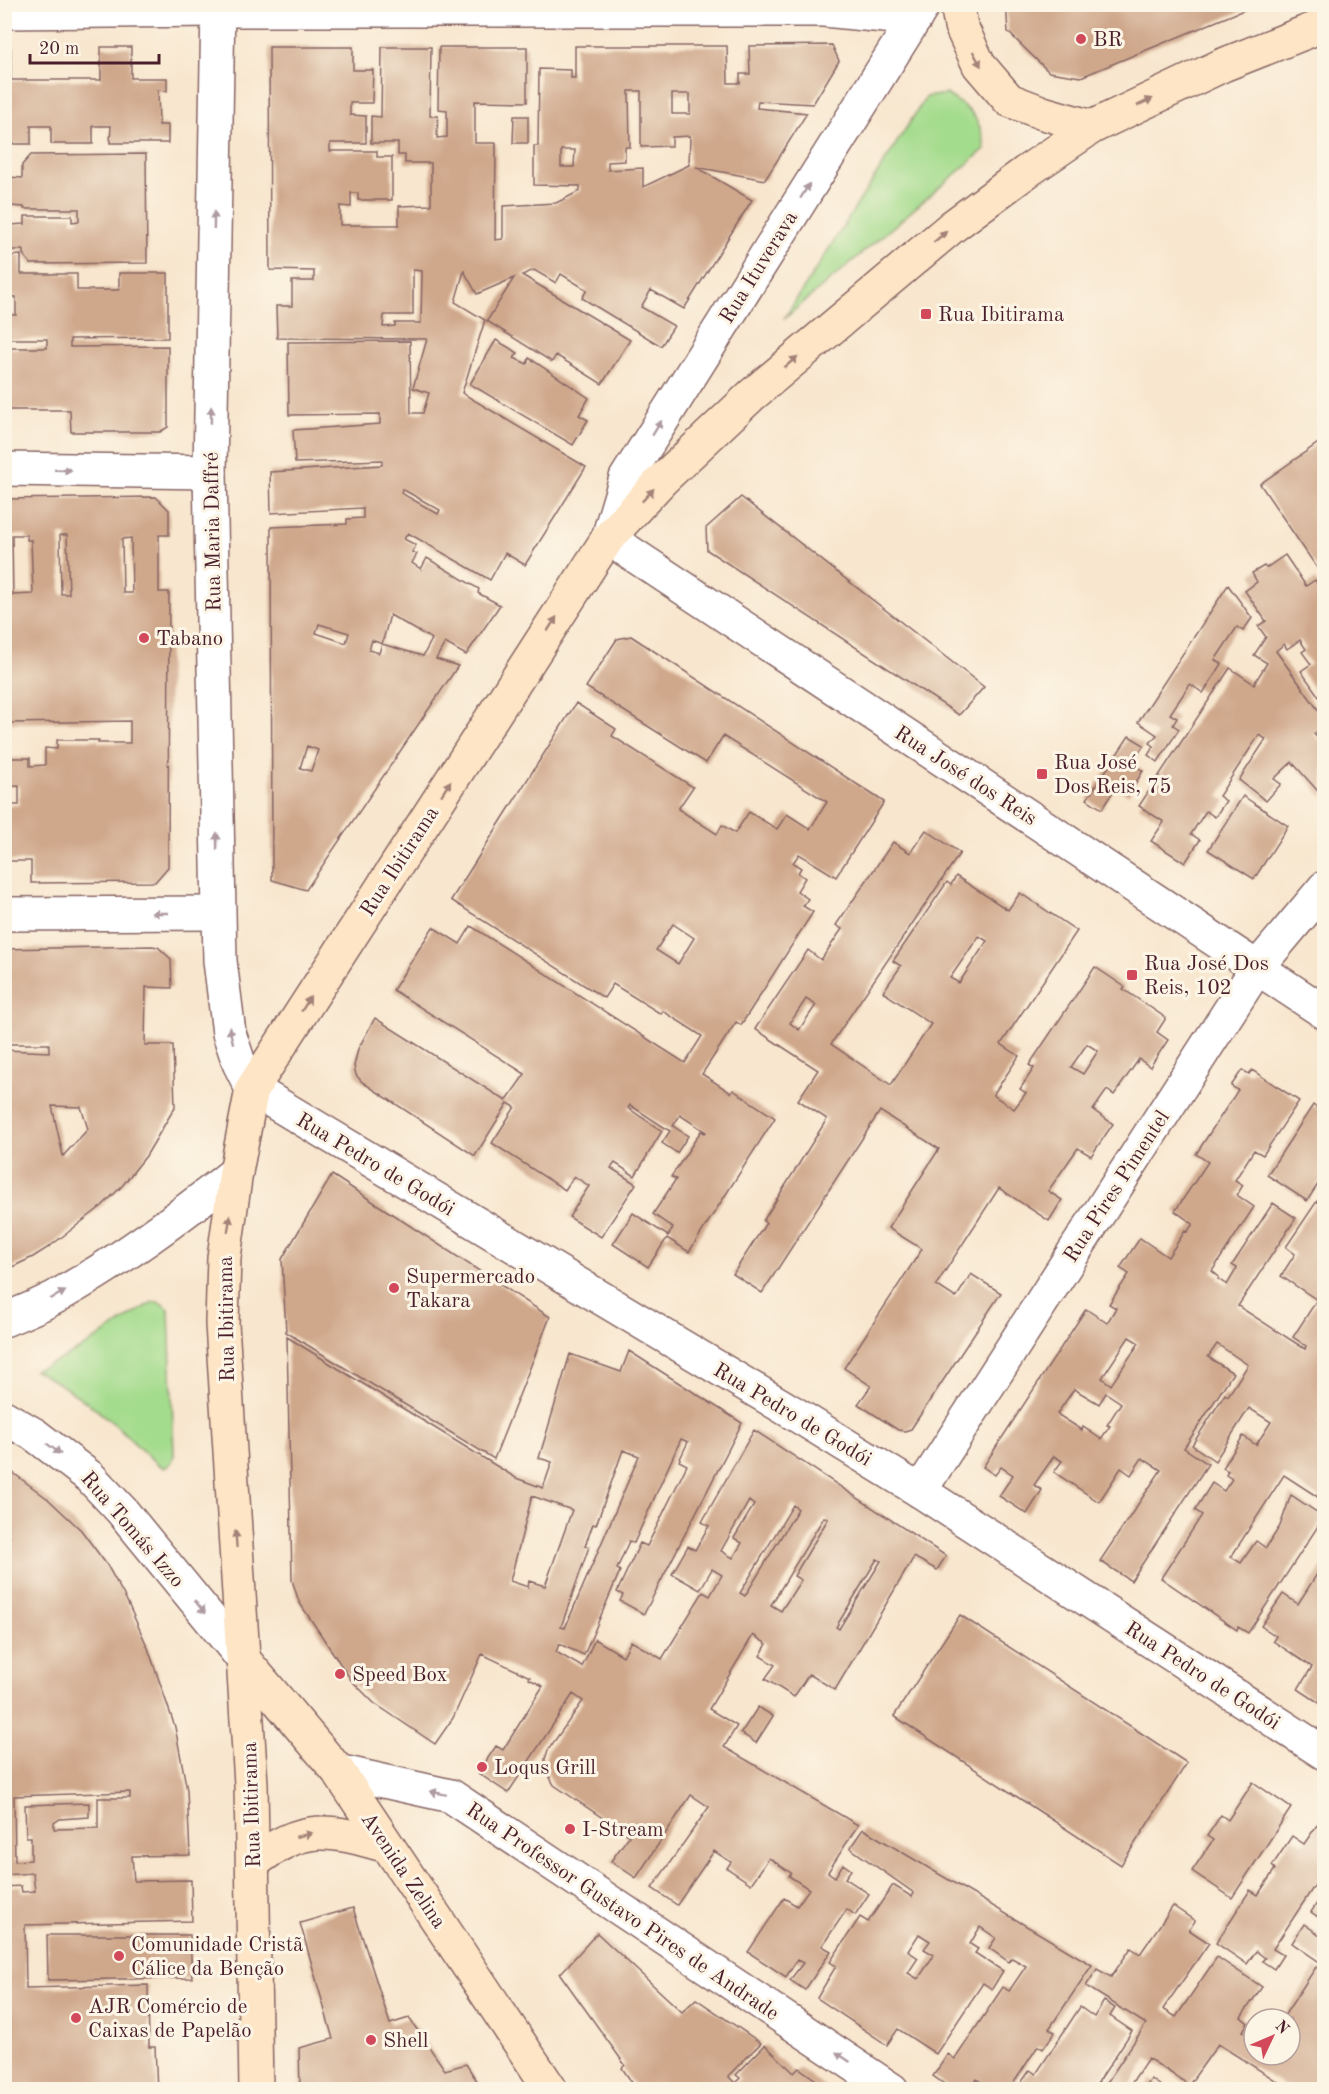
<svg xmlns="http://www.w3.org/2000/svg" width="1329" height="2094" font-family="'Old Standard TT',serif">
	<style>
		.green { fill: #a4dc8d; stroke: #777e5c; stroke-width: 1.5 }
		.building { fill: #cfa78b; fill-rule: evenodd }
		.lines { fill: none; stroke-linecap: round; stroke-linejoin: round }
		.minor-casing { stroke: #876564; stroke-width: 36 }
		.tertiary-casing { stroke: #876564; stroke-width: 36 }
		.secondary-casing { stroke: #876564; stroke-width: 36 }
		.minor { stroke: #fff; stroke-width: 33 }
		.tertiary { stroke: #fff; stroke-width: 33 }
		.secondary { stroke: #fde5c5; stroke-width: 33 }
		.oneway { fill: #a48278 }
		.oneway2 { fill: #ae9aa0 }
		.poi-dot { fill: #d1495b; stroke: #fcf5e5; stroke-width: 2 }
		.labels { text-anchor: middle; stroke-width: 6; stroke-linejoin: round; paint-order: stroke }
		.poi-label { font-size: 21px; fill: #4a1f2b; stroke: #fcf5e5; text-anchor: start }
		.street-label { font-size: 21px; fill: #4a1f2b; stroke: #fcf5e5 }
	</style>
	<rect width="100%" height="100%" fill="#fcf5e5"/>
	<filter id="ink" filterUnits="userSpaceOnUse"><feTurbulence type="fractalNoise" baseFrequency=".0167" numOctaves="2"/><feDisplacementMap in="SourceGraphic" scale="12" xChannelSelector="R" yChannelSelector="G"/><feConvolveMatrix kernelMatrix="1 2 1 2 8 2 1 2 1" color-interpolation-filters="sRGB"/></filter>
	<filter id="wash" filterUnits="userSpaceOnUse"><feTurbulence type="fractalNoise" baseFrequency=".008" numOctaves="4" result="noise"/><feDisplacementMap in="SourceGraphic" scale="24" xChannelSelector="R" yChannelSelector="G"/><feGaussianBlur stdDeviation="1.35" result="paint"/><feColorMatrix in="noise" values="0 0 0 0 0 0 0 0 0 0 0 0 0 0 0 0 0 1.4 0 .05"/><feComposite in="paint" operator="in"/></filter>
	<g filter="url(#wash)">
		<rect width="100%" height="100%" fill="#f8e6ce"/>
		<!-- green -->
		<g class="green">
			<path d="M946 94C972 110 981 118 985 149L784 319 926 97Z"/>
			<path d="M153 1302H159L169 1309 174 1455 172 1462 165 1468C153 1464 130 1438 119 1428 92 1405 65 1385 34 1370 79 1356 113 1325 153 1302Z"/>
		</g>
		<g id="blocks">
			<!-- building -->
			<g class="building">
				<polygon points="1006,4 1256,4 1256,5 1081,77 1049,72 1008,32"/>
				<path d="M832 45 839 61 813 104 758 101 757 108 807 113 765 180 696 167 752 200 684 309 651 290 641 307 674 326 661 346 582 298 587 290 561 274 556 283 534 270 522 275 630 340 602 384 556 355 552 362 487 321 514 278 477 294 464 271 455 302 485 320 462 393 586 467 525 565 505 553 490 580 408 533 404 539 416 545 412 552 417 554 412 563 421 569 427 558 479 589 478 593 500 605 466 655 445 643 436 659 458 666 306 890 272 880 271 527 347 524V519L363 518V508L271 513 270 472 382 465V460L295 463 293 430 380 424V414L289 415 288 342 410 341 411 413H423L429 393 413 388 427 339 277 338 276 306H292V281H314V271L270 270 269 47H353V70H373L372 103H350V115L366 116V143H330V151H377V157H392V200H358V193H351V207L340 206V225H399V206L431 205V163H405V155H398V143H371V116L381 117 382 47H431L430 116H438L437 138 447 137V110L438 109 439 47H527V102L475 101V143H496L495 240 503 239V206L556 203 580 191V186L534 185V146H538L539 69 571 70V78H575V46H727L728 83H740V74H750L749 46ZM629 91H641V147L672 146V137L690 136 689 165 643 187V168L608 170V162L625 161V147H630ZM672 94H690V114H672ZM561 150H575L574 167H561ZM413 270 422 271 421 323H395V326L383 327 384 315H413ZM402 489 440 510 438 514 401 493ZM390 615 432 639 423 656 382 644 379 653 369 650 372 640 382 644ZM319 624 349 633 346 643 316 633ZM307 746 318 750 311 771 300 768Z"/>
				<path d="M101 47H131V78H167V91L158 90 159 125H168V143H110L111 126H93V144H51V126H31V144H8V177L22 178V165L31 155 146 154 147 263 31 264 23 254V250H9V256L21 255V274H77V290H119V273H168V338L70 339V347L168 346V427L160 432H71L70 410H4V348H47V339H4V315H16V297L4 296V48H11V80H101ZM9 206 24 207V209H79V221L72 222V216H25V224L9 225Z"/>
				<polygon points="514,116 528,116 528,143 513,143"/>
				<polygon points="496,340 518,353 514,358 527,364 529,358 589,398 579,415 588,420 573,445 470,384"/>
				<polygon points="1324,439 1324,578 1260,484"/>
				<path d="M156 497 169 510V535H159V592H169L168 867 155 882 31 883V861H4V805H19V786L4 787V499ZM12 535H27V540H31L33 594 13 595ZM60 535H67L69 594H61ZM131 538 132 593H123L122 539ZM130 721V743H98L99 740H57V749L45 748V765L30 766V758H9V723Z"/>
				<polygon points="741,497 961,669 984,687 959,715 707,550 706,528"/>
				<polygon points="1285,555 1306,586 1315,580 1324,593 1324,704 1301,671 1311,664 1302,652 1306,649 1300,640 1287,649 1284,644 1276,651 1324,718 1324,725 1314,734 1324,745 1324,798 1292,762 1274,779 1281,784 1266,801 1239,780 1266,739 1259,735 1219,796 1226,801 1215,817 1206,811 1191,834 1200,840 1185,863 1151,841 1164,822 1139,806 1230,668 1254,684 1267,663 1254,655 1266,637 1258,626 1266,621 1245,591 1257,582 1252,573 1264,566 1266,568"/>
				<polygon points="1228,585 1252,618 1243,631 1237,627 1215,660 1222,664 1203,693 1190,684 1170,714 1177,718 1173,725 1179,729 1158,762 1148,755 1154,746 1150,743 1157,735 1138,722"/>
				<path d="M631 636 884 802 836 877 799 854 793 863 801 868 798 873 805 878 797 891 808 899 803 906 813 912 741 1025 736 1022 702 1074 731 1093 733 1090 775 1118 689 1252 667 1238 648 1267 613 1244 633 1213 668 1236 673 1228 653 1214 676 1179 671 1177 701 1131 705 1133 706 1132 680 1115 673 1126 688 1136 677 1153 662 1143 670 1131 630 1105 628 1108 662 1131 635 1176 615 1163 611 1168 636 1184 601 1237 569 1217 589 1186 574 1176 565 1190 492 1143 515 1107 508 1103 475 1156 362 1082 356 1075 354 1066 358 1049 375 1018 506 1101 525 1074 393 990 433 927 460 944 471 926 685 1063 702 1036 663 1011 661 1014 613 984 604 998 451 900 576 703 616 729 612 736 693 787 678 809 717 834 722 825 735 833 749 812 777 829 787 814 810 829 827 802 723 736 706 763 586 687 617 639ZM673 924 694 938 678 964 656 950Z"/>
				<polygon points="1129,736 1144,745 1132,763 1143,771 1128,795 1116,787 1102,809 1087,799"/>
				<polygon points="1243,796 1288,826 1254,879 1208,850"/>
				<path d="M926 830 960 853 831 1044 891 1085 931 1024 883 992 901 966 893 961 947 882 951 885 956 876 1008 910 1020 893 1077 931 1001 1044 1019 1056 993 1095 1014 1109 1026 1093 1020 1089 1034 1068 1029 1065 1095 967 1125 987 1123 989 1166 1018 1157 1032 1168 1040 1150 1067 1139 1059 1114 1095 1107 1090 1093 1110 1113 1124 1091 1156 1078 1148 1048 1191 1062 1200 1049 1221 999 1188 936 1285 956 1298 971 1274 1001 1293 911 1429 905 1431 898 1430 858 1404 871 1386 844 1368 922 1249 888 1228 939 1149 880 1111 762 1293 733 1274 766 1223 763 1221 827 1119 798 1100 818 1070 755 1029 808 950 821 960 842 929 836 925 893 842 910 853ZM979 936 987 941 959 983 950 978ZM806 999 816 1005 799 1030 790 1023ZM1087 1044 1098 1051 1083 1074 1071 1067Z"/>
				<path d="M152 946 158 947 171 959 172 988 146 987 145 1045H173L175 1107 146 1156 122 1186 102 1206 49 1247 33 1257 4 1271V1050L49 1052V1044H4V949ZM52 1106 81 1107 88 1129 63 1156Z"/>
				<path d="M1242 1070 1249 1074 1252 1070 1299 1101 1263 1155 1254 1150 1235 1180 1243 1185 1237 1195 1254 1207 1212 1271 1219 1277 1218 1279 1227 1285 1237 1268 1232 1265 1273 1203 1296 1218 1238 1306 1305 1349 1306 1346 1293 1337 1317 1300 1281 1276 1295 1254 1286 1247 1317 1201 1324 1206V1289L1317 1300 1324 1305V1415L1319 1423 1324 1427V1501L1284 1475 1231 1557 1241 1563 1256 1541 1266 1548 1280 1526 1291 1495 1324 1517 1248 1633 1238 1627 1237 1630 1161 1578 1202 1515 1195 1510 1212 1483 1224 1491 1232 1479 1226 1475 1228 1471 1223 1468 1243 1436 1256 1445 1271 1422 1249 1408 1215 1461 1192 1445 1225 1394 1228 1396 1248 1365 1217 1344 1208 1357 1233 1373 1184 1448 1208 1464 1131 1581 1100 1561 1161 1470 1142 1458 1131 1475 1121 1468 1099 1502 1054 1472 1062 1461 1054 1456 1034 1485 1042 1490 1027 1514 999 1496 1013 1475 1001 1467 995 1475 983 1467 1086 1309 1107 1323 1116 1308 1109 1304 1129 1274 1120 1268 1140 1238 1168 1257 1185 1231 1187 1232 1193 1224 1175 1211 1208 1162 1196 1154 1238 1090 1231 1086ZM1129 1337 1139 1343 1111 1385 1102 1378ZM1074 1389 1099 1404 1106 1393 1121 1403 1107 1425 1110 1426 1101 1439 1083 1427 1082 1430 1057 1414Z"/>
				<polygon points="1313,1105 1324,1113 1324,1175 1307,1201 1267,1175"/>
				<polygon points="332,1175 550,1317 494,1459 286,1332 282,1259"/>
				<path d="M287 1337 516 1478 543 1488 552 1462 539 1458 570 1354 621 1372 629 1351 742 1423 644 1614 620 1601 623 1595 617 1592 640 1543 647 1546 687 1465 679 1461 688 1442 681 1439 634 1543 629 1541 617 1569 620 1571 584 1655 559 1644 556 1652 582 1667 595 1639 623 1656 631 1641 662 1659 703 1592 710 1596 722 1575 712 1569 700 1590 672 1574 688 1546 695 1550 709 1526 702 1522 754 1430 946 1556 937 1570 914 1557 835 1690 809 1674 794 1697 765 1679 775 1665 760 1656 767 1644 753 1635 709 1709 737 1726 724 1747 858 1825 828 1872 835 1877 843 1864 851 1870 845 1878 869 1894 855 1915 847 1909 822 1946 831 1951 805 1990 790 1980 803 1963 797 1960 786 1977 748 1952 784 1898 797 1906 809 1889 789 1876 791 1873 769 1858 751 1884 727 1868 731 1862 714 1851 677 1905 652 1888 709 1807 691 1795 636 1878 611 1861 629 1836 554 1785 545 1768V1759L548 1750 583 1701 573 1694 508 1793 478 1773 496 1746 503 1750 543 1686 529 1679 530 1677 482 1654 453 1718 435 1744 374 1703 351 1680 299 1602 292 1580ZM623 1450 639 1456 565 1628 561 1627 589 1547 585 1546 593 1524 596 1525ZM532 1496 572 1510 545 1586 529 1581 528 1587 510 1581ZM749 1501 754 1505 734 1538 742 1543 733 1558 721 1551ZM793 1505 798 1509 745 1596 740 1593ZM824 1517 828 1519 794 1576 801 1580 781 1611 771 1605ZM877 1559 881 1561 839 1629 836 1627Z"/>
				<path d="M4 1466 48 1499 81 1530 107 1565 126 1599 148 1648 175 1727 187 1790 190 1855 132 1856 134 1881 191 1880 192 1921 25 1925 26 1988 148 1985 149 2047H155L157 2090H4V1887L21 1886 22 1892 35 1891 33 1873 4 1875V1543L10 1537 4 1535ZM130 1792V1798H98V1828L54 1829V1823L60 1819 89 1817V1803L25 1805 26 1837H31V1860L15 1861 14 1796Z"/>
				<polygon points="1324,1563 1324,1649 1318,1659 1324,1664 1324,1706 1298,1689 1312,1667 1273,1641 1276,1636 1261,1626 1283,1594 1298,1604"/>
				<polygon points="960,1615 1187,1763 1121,1865 894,1716"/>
				<polygon points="758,1707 773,1716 756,1743 741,1733"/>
				<polygon points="1253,1782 1291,1808 1232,1898 1192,1871 1213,1840 1207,1836 1221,1815 1228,1820"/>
				<polygon points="1324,1815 1324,1871 1273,1949 1283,1955 1274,1969 1262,1961 1265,1958 1256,1951 1247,1964 1216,1943 1250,1890 1258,1895 1275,1869 1272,1866 1292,1836 1304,1844"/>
				<path d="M863 1829 1092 1965 1049 2029 1055 2032 1043 2049 1038 2046 1009 2090H993L977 2079 970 2090H953L933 2076 948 2054 955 2059 1003 1987 1009 1991 1026 1966 1012 1958 1009 1962 989 1948 996 1938 980 1927 970 1944 978 1949 975 1953 1003 1971 992 1989 983 1983 936 2054 898 2029 887 2045 817 1998 836 1966 830 1962 860 1917 868 1922 893 1885 912 1897 914 1893 850 1848ZM919 1934 930 1941 924 1949 934 1955 918 1979 908 1973 918 1958 908 1951Z"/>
				<polygon points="1324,1893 1324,1921 1311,1912"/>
				<polygon points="1173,1906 1195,1921 1189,1930 1209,1943 1163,2009 1176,2017 1217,1957 1262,1987 1241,2017 1248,2023 1243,2031 1251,2036 1254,2031 1254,2055 1290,2055 1290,2019 1282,2019 1316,1967 1324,1973 1324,2011 1321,2015 1324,2017 1324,2090 1291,2090 1218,2044 1189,2085 1148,2058 1127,2090 1102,2090 1146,2024 1086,1986 1097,1969 1111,1977 1131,1948 1140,1954"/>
				<polygon points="353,1908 390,2024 409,2018 445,2070 466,2064 483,2090 300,2090 299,2048 333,2039 300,1923"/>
				<polygon points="1304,1924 1324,1938 1324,1965 1292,1943"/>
				<polygon points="597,1933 682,2012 696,1999 761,2043 728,2076 735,2083 740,2078 736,2075 765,2045 794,2073 799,2068 830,2090 637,2090 622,2068 625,2065 560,1974"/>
				<polygon points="47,1935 190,1935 192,1978 48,1980"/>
				<polygon points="1104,2001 1115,2008 1110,2016 1132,2031 1093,2090 1016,2090 1030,2070 1036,2074 1080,2007 1094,2017"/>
				<polygon points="1151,2079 1167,2090 1144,2090"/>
			</g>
		</g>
	</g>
	<g filter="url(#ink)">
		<use href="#blocks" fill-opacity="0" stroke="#876564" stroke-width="1.5"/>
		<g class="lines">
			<defs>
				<g id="minor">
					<polyline points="4,12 218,10 824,10 915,19"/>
					<polyline points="4,469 210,472"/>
					<polyline points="608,538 1324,1012"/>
					<polyline points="4,914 218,913"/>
					<polyline points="252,1089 800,1417 920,1491 1324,1753"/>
					<polyline points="920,1491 1257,968 1324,888"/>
					<polyline points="338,1771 451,1796 892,2090"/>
				</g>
				<g id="tertiary">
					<polyline points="218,4 210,472 220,961 229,1033 239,1063 252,1089"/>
					<polyline points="608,538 626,478 924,4"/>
					<path d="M4 1320C23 1312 42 1305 59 1295 122 1260 179 1217 236 1172"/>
					<polyline points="4,1417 35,1435 90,1477 122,1511 244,1660"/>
				</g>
				<g id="secondary">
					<polyline points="957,4 961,26 979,65 1009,100 1043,113 1092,127"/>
					<polyline points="244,1660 338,1771 551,2090"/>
					<path d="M253 1863C303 1823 329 1829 387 1846"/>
					<polyline points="256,2090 251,1784 222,1324 224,1257 236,1172 252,1089 608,538 662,480 752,395 953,226 1026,172 1092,127 1223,65 1324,25"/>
				</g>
			</defs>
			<!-- minor casing -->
			<use href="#minor" class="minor-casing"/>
			<!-- tertiary casing -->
			<use href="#tertiary" class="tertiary-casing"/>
			<!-- secondary casing -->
			<use href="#secondary" class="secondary-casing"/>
			<!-- minor -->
			<use href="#minor" class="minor"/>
			<!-- tertiary -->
			<use href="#tertiary" class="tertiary"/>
			<!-- secondary -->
			<use href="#secondary" class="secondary"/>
		</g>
		<!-- one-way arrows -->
		<defs><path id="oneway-solid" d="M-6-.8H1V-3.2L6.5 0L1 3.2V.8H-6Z" transform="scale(1.5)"/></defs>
		<g class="oneway">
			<use href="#oneway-solid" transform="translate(977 59) rotate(62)"/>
			<use href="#oneway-solid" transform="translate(1145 102) rotate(-25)"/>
			<use href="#oneway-solid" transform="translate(940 237) rotate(-40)"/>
			<use href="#oneway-solid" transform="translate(791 362) rotate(-40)"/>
			<use href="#oneway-solid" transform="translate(648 495) rotate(-47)"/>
			<use href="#oneway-solid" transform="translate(552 624) rotate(-57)"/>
			<use href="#oneway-solid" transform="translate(446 788) rotate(-57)"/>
			<use href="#oneway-solid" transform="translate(306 1004) rotate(-58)"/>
			<use href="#oneway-solid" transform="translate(229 1224) rotate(-81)"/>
			<use href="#oneway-solid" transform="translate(236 1539) rotate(-94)"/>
			<use href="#oneway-solid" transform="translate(304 1835) rotate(-13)"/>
		</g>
		<g class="oneway2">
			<use href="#oneway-solid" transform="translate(805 191) rotate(-58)"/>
			<use href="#oneway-solid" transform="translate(214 220) rotate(-89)"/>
			<use href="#oneway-solid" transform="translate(211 415) rotate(-89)"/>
			<use href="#oneway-solid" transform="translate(657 428) rotate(-58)"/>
			<use href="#oneway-solid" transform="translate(63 470) rotate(1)"/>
			<use href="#oneway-solid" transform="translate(217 841) rotate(-91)"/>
			<use href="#oneway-solid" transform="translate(160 913) rotate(180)"/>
			<use href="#oneway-solid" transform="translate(231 1035) rotate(-104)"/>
			<use href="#oneway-solid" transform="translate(58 1295) rotate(-28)"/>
			<use href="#oneway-solid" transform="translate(54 1449) rotate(37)"/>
			<use href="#oneway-solid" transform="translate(200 1607) rotate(51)"/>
			<use href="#oneway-solid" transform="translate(438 1793) rotate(-168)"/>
			<use href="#oneway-solid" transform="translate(843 2057) rotate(-146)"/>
		</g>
	</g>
	<!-- markers -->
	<g class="poi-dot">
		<circle cx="1081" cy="39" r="6"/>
		<rect x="920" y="308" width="12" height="12" rx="3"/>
		<circle cx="144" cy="638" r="6"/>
		<rect x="1036" y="768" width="12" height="12" rx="3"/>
		<rect x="1126" y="969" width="12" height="12" rx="3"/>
		<circle cx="394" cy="1288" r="6"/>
		<circle cx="340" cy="1674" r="6"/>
		<circle cx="482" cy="1767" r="6"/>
		<circle cx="570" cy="1829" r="6"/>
		<circle cx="119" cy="1956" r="6"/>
		<circle cx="76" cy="2018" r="6"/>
		<circle cx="371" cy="2040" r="6"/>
	</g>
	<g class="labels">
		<!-- poi labels -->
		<g class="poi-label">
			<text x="1093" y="46">BR</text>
			<text x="938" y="321">Rua Ibitirama</text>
			<text x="156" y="645">Tabano</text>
			<text x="1054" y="769">Rua José<tspan x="1054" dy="24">Dos Reis, 75</tspan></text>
			<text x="1144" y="970">Rua José Dos<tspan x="1144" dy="24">Reis, 102</tspan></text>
			<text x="406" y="1283">Supermercado<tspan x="406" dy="24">Takara</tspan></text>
			<text x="352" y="1681">Speed Box</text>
			<text x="494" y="1774">Loqus Grill</text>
			<text x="582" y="1836">I-Stream</text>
			<text x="131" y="1951">Comunidade Cristã<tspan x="131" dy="24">Cálice da Benção</tspan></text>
			<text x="88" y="2013">AJR Comércio de<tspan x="88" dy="24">Caixas de Papelão</tspan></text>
			<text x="383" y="2047">Shell</text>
		</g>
		<!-- street labels -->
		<g class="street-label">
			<text transform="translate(758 267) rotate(-58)" y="7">Rua Ituverava</text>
			<text transform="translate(212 532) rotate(-91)" y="7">Rua Maria Daffré</text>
			<text transform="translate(966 775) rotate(33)" y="7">Rua José dos Reis</text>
			<text transform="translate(399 861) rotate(-57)" y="7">Rua Ibitirama</text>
			<text transform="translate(376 1164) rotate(31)" y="7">Rua Pedro de Godói</text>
			<text transform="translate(1116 1186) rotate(-57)" y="7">Rua Pires Pimentel</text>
			<text transform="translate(226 1319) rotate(-91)" y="7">Rua Ibitirama</text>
			<text transform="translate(793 1414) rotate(31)" y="7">Rua Pedro de Godói</text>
			<text transform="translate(133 1529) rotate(49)" y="7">Rua Tomás Izzo</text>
			<text transform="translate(1203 1675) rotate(33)" y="7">Rua Pedro de Godói</text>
			<text transform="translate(251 1805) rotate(-92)" y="7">Rua Ibitirama</text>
			<text transform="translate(404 1870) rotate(56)" y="7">Avenida Zelina</text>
			<text transform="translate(623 1911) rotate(34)" y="7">Rua Professor Gustavo Pires de Andrade</text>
		</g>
	</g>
	<!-- margin -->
	<rect width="1329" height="2094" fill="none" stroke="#fcf5e5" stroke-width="24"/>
	<!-- north arrow -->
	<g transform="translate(1272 2037) rotate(46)"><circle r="28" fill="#fcf5e5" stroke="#b59f9b" stroke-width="1.5"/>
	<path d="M0-4.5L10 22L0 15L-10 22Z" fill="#d1495b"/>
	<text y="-9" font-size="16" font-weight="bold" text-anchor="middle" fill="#4a1f2b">N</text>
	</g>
	<!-- scale -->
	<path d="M30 54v9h129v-9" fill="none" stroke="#4a1f2b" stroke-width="3"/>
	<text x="39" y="54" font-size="18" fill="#4a1f2b" stroke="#fcf5e5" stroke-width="4.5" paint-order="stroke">20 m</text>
</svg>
